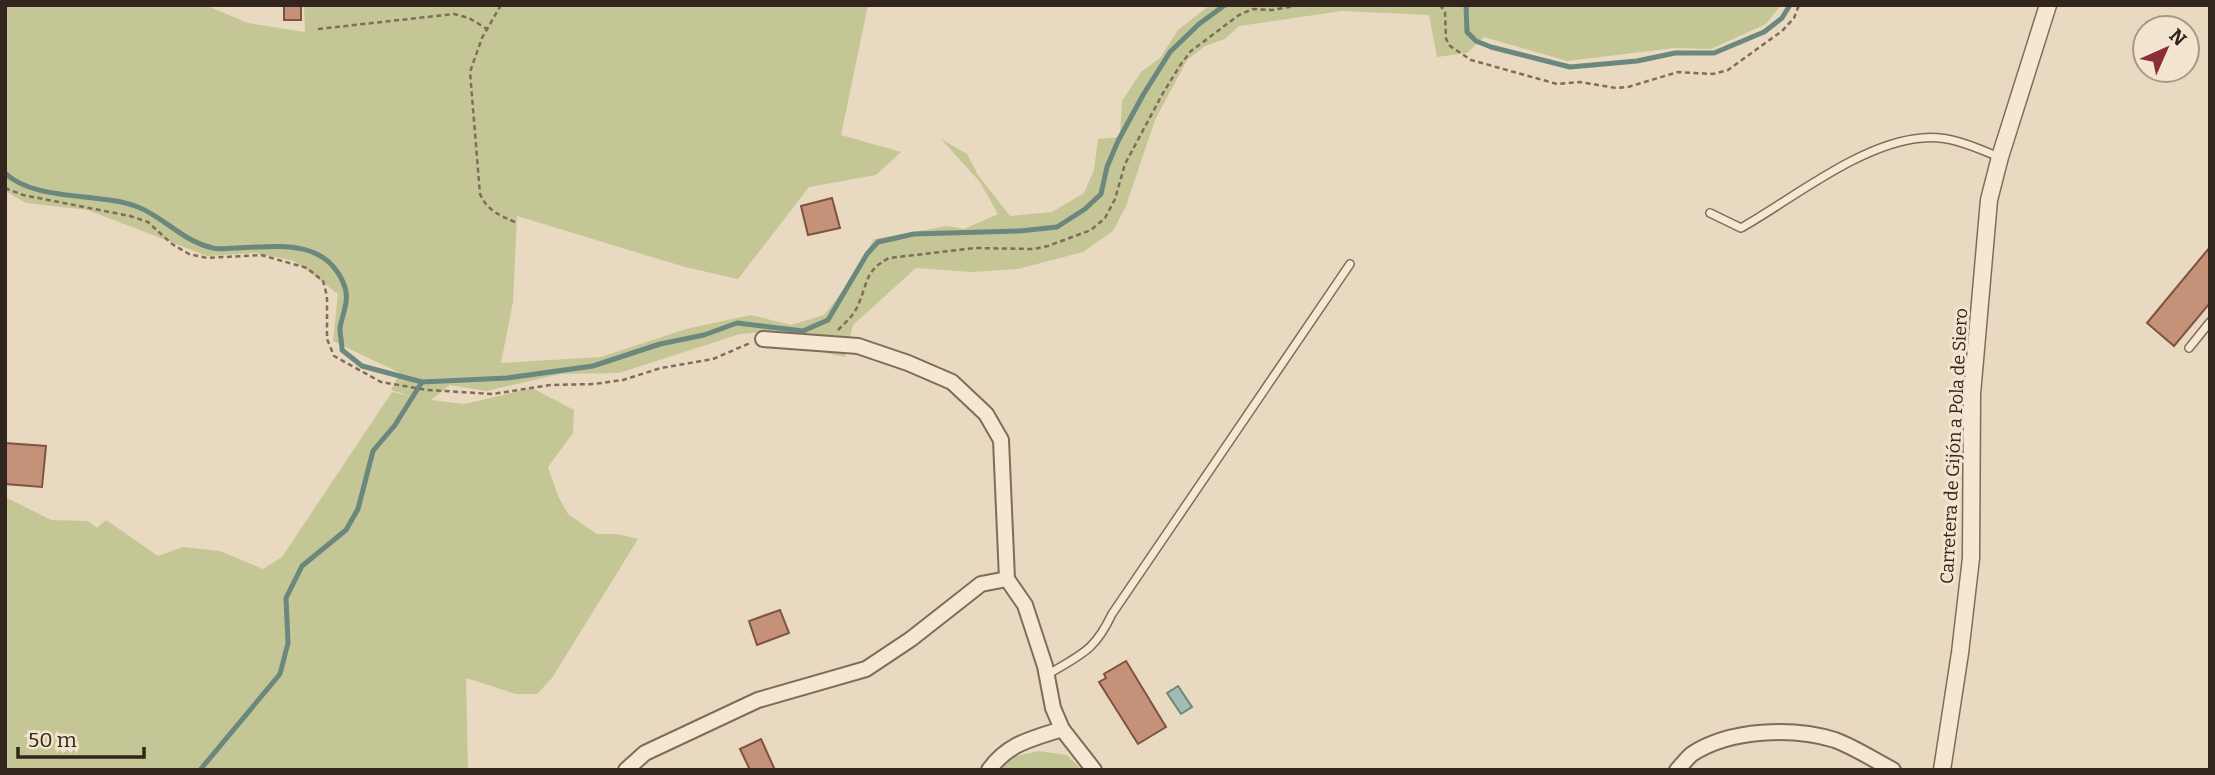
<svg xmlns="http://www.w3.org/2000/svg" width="2215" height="775" font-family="Bitter,serif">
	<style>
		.green { fill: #c5c695 }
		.water { fill: #a2bcb2; stroke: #6b887e; stroke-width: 2 }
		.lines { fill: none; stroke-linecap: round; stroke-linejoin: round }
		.stream { stroke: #6b887e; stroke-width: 5 }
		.building { fill: #c59178; stroke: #7e5441; stroke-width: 2 }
		.service-casing { stroke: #816b59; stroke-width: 10 }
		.minor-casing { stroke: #816b59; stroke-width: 18 }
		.tertiary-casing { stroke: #816b59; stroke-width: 19 }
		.path { stroke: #816b59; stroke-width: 2.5; stroke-dasharray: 5 3.5; stroke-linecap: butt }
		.service { stroke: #f5e7d2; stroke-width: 7 }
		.minor { stroke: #f5e7d2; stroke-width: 14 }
		.tertiary { stroke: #f5e7d2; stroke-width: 16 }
		.labels { text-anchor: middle; stroke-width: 6; stroke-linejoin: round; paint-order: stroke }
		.street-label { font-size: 18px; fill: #31251d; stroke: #f2e4ce }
	</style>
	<rect width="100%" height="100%" fill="#e9d9c0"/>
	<!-- green -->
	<g class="green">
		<polygon points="5,5 205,5 248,23 305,32 304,5 868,5 841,135 901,152 876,175 809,187 738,279 685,267 517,216 513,302 501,363 601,357 686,329 751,315 791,325 824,315 843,291 874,239 947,226 964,229 998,214 980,182 941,139 967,154 978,175 1010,216 1052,212 1084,193 1094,170 1098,139 1120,137 1122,101 1141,72 1160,58 1178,30 1210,5 1781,5 1766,24 1711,49 1674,48 1567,61 1484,37 1467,53 1437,57 1429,15 1342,11 1239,26 1225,39 1205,46 1187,60 1155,120 1126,206 1113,231 1083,252 1018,269 972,272 916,268 853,325 845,357 817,351 772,331 740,334 619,373 561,374 486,391 450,385 431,400 465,404 532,388 574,410 573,433 548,467 558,496 568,514 597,534 617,534 638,539 552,678 537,694 516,694 466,678 468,770 5,770 5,497 51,520 88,521 97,528 106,520 158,556 183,547 220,551 263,569 282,557 392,392 413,397 391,390 400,373 333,341 338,294 294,261 256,253 207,256 88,210 26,203 5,191"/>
		<polygon points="1039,751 1067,755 1082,770 1000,770 1009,758"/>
	</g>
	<!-- water -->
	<polygon class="water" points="1178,686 1192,707 1181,714 1167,693"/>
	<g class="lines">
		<!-- stream -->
		<g class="stream">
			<polyline points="1466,5 1467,32 1476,41 1491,47 1570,67 1637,61 1675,53 1714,53 1764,32 1782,18 1790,5"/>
			<path d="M5 173C35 202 100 192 138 207 162 216 184 242 213 248 219 250 228 248 234 248 274 247 323 237 343 282 351 299 343 311 340 328 340 335 342 343 342 350L362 366 422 382 507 378 593 366 660 344 704 335 737 323 803 331 828 320 867 254 878 242 914 234 1020 231 1057 227 1085 209 1101 194 1107 167 1118 141 1143 95 1170 52 1199 24 1225 5"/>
			<polyline points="200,770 280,674 288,643 286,598 302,566 346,530 358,509 373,451 395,425 422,382"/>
		</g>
	</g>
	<!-- building -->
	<g class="building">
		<rect x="284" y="5" width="17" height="15"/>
		<polygon points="832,198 840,228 808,235 801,206"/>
		<polygon points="2210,247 2210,303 2174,346 2147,323"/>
		<polygon points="5,443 46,446 42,487 5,484"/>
		<polygon points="780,610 789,633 757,645 749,621"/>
		<polygon points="1126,661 1166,727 1138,744 1099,682 1106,678 1104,674"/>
		<polygon points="761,739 775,770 750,770 740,749"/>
	</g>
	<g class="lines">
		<defs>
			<g id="service">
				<path d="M1710 213 1741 228C1794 198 1861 143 1922 138 1949 135 1975 147 1999 157"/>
				<polyline points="2189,348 2210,322"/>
				<path d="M1047 675C1081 654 1094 652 1112 614L1350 264"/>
			</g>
			<g id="minor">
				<polyline points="763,339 858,346 908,363 952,382 986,414 1001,440 1007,579 1025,605 1045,666 1053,708 1062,729 1094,770"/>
				<polyline points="626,770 645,753 758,700 866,669 911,639 981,584 1007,579"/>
				<path d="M989 770C1008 743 1032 739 1062 729"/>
				<path d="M1677 770C1682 765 1687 758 1692 754 1730 729 1793 727 1835 740 1854 747 1874 760 1893 770"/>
			</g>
			<polyline id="tertiary" points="1942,770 1960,653 1971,558 1972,394 1989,200 2000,157 2048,5"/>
		</defs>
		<!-- service casing -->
		<use href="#service" class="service-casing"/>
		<!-- minor casing -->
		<use href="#minor" class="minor-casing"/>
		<!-- tertiary casing -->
		<use href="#tertiary" class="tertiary-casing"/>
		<!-- path -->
		<g class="path">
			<path d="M501 5 482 38 470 72 480 194C488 212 500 215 517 223"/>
			<polyline points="1381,5 1386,5"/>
			<polyline points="1440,5 1445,12 1446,39 1450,46 1471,60 1557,84 1580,82 1616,88 1628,87 1678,72 1713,74 1728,70 1782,31 1794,18 1799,5"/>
			<polyline points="318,29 454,14 469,18 487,29"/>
			<polyline points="5,188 23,195 130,216 148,222 172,244 189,254 207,258 261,255 307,268 323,281 327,296 327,339 334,356 381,382 427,390 493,394 550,385 594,384 623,380 661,368 713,359 750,343"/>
			<path d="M838 330C846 322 855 314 859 303 868 281 866 270 889 258L975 248 1034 249 1048 246 1091 230 1105 218 1115 199 1125 164 1163 93 1181 64 1191 51 1239 15 1253 9 1272 10 1300 5"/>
		</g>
		<!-- service -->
		<use href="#service" class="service"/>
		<!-- minor -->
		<use href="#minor" class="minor"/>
		<!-- tertiary -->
		<use href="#tertiary" class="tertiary"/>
	</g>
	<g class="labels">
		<!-- street labels -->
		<g class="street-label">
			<text transform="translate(1954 446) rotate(-87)" y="6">Carretera de Gijón a Pola de Siero</text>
		</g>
	</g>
	<!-- border -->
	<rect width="2215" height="775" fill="none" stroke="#31251d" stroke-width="14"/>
	<!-- north arrow -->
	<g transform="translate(2166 49) rotate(45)"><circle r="33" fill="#f2e4ce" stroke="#a59887" stroke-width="2"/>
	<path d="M0-5L12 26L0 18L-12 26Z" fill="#8b2e38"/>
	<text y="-10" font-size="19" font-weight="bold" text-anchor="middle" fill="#31251d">N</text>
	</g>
	<!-- scale -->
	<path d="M18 747v10h126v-10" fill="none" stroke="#31251d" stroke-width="3.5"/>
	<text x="28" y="747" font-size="21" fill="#31251d" stroke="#f2e4ce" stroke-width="5" paint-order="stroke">50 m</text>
</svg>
